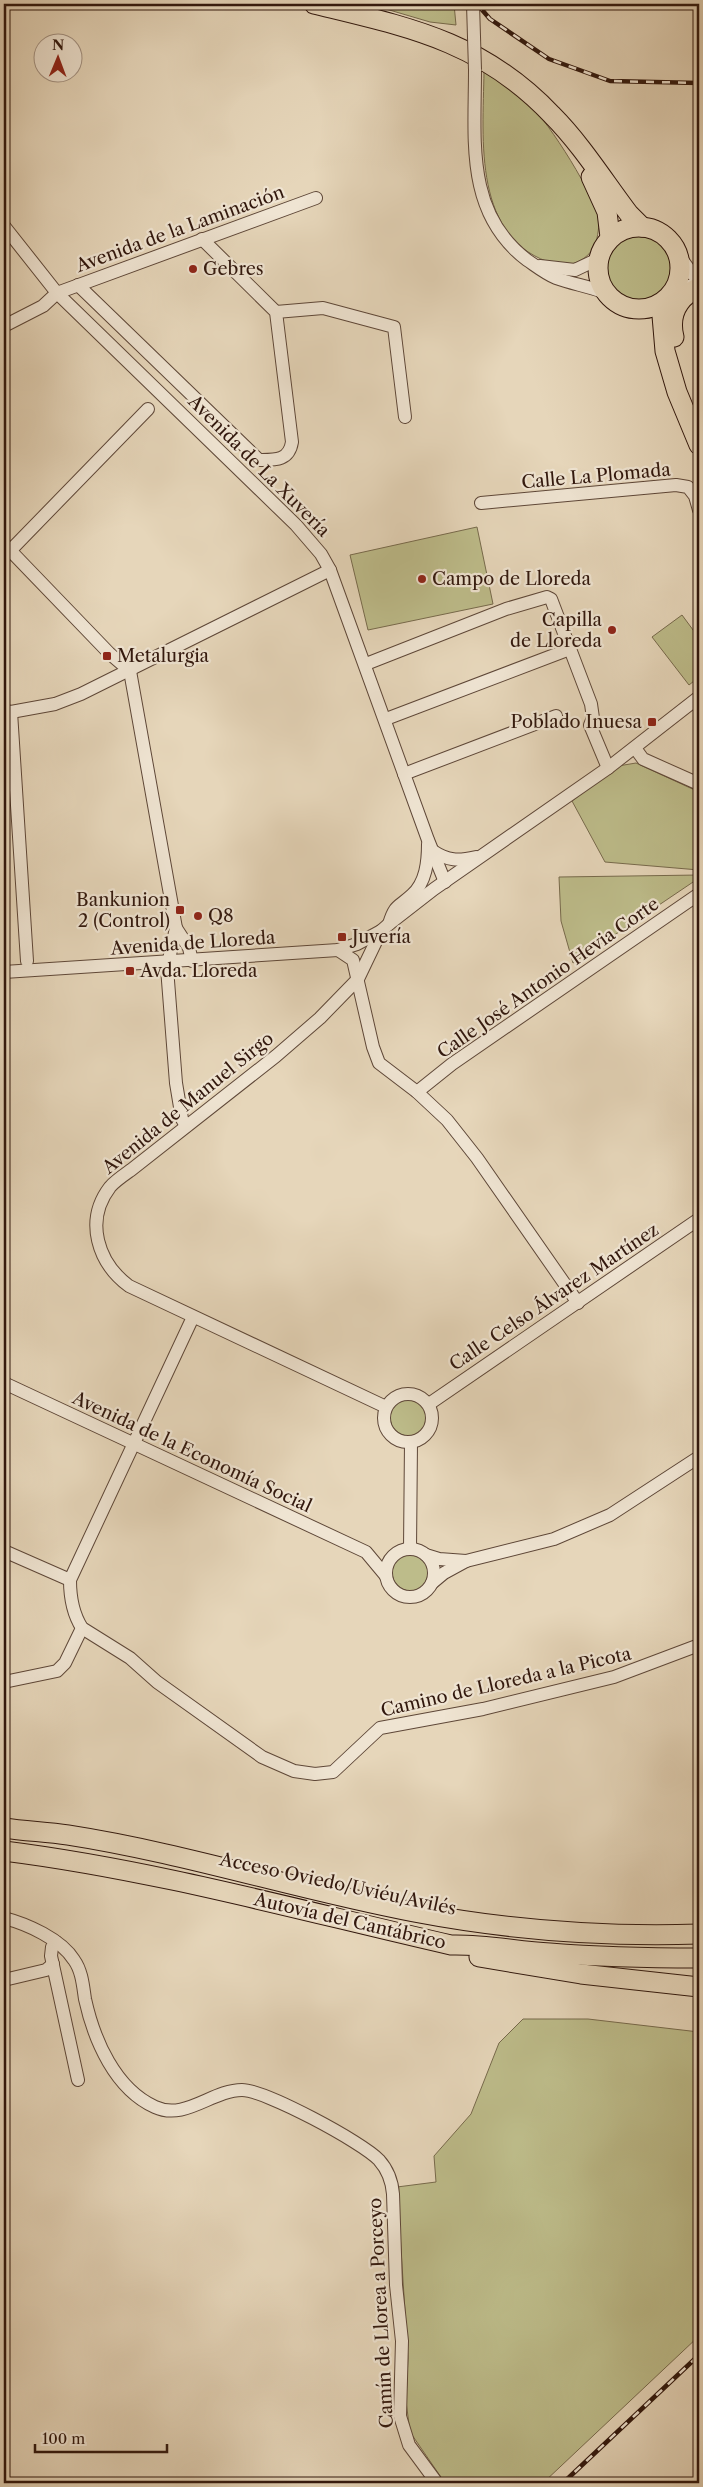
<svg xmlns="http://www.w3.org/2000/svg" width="703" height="2487" font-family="'Libre Caslon Text',serif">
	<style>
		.grass { fill: #bdbc8a; stroke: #776a4c }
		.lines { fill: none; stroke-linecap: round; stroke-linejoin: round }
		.minor-casing { stroke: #5e4738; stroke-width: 14 }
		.highway-casing { stroke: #31170d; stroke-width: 21 }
		.minor { stroke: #efe4d2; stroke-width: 12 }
		.highway { stroke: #e6d6ba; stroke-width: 19 }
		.rail-casing { stroke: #31170d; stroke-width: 4.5 }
		.rail { stroke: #efe4d2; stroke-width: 2.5; stroke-dasharray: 8; stroke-linecap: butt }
		.minor-bridge-casing { stroke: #5e4738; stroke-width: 14; stroke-linecap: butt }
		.minor-bridge { stroke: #efe4d2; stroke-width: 12 }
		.poi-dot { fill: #8f2418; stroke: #efe4d2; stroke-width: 2 }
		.labels { text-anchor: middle; stroke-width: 4.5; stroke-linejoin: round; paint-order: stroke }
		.street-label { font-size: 18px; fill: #31170d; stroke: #efe4d2 }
		.poi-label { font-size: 18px; fill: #31170d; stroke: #efe4d2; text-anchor: start }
	</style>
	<rect width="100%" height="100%" fill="#e6d6ba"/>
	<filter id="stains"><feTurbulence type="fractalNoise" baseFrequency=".004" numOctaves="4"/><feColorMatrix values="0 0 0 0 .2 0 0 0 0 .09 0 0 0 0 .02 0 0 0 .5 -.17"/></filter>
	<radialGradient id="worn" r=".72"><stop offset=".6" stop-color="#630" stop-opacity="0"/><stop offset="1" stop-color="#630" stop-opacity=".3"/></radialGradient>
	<!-- grass -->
	<g class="grass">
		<polygon points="369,4 454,4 456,25 430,22"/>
		<path d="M484 72C500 80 516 93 530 105 548 121 597 198 599 221 599 228 597 242 594 247 587 260 570 268 555 264 472 241 483 139 484 72Z"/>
		<circle cx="638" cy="269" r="35"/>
		<polygon points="477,527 493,604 368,630 350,555"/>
		<polygon points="682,615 699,638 699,677 689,685 652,637"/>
		<polygon points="636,763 699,792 699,870 605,862 572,801 618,766"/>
		<polygon points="699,875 699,878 573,963 561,921 559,877"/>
		<circle cx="409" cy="1417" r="19"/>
		<circle cx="411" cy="1572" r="19"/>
		<polygon points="523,2019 588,2019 699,2032 699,2336 543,2483 445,2483 410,2432 406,2401 408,2358 397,2187 436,2182 434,2156 471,2114 499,2043"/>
	</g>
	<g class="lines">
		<defs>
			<g id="minor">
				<path d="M475 70C475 140 465 213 527 260 536 266 546 274 556 278 572 284 588 286 603 292"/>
				<polyline points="4,226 57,293 296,525 321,554 330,570 428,840 445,882"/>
				<polyline points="678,254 693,275 699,276"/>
				<polyline points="540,266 575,270 598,259"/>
				<path d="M78 285 259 460C275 460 289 461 292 442L276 312 202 239"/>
				<polyline points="675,289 697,284"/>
				<polyline points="276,312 323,308 394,327 405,417"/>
				<polyline points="4,326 43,306 57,293 316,198"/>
				<polyline points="481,503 676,485 688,487 695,496 699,510"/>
				<polyline points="4,544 109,653 130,671 176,928 167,968 176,1083 182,1119 186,1126"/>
				<polyline points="4,557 148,409"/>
				<polyline points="366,664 506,609 547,597 551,599 591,704 593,718 590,725 608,768"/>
				<polyline points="4,711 11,712 55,704 81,694 330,570"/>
				<polyline points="11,712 27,961"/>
				<polyline points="386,719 570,649"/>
				<polyline points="635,748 643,759 699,784"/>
				<polyline points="404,774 556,716"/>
				<path d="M433 851C448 861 458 861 476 857"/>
				<path d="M389 924C395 904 398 908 412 895 426 882 428 862 428 844"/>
				<polyline points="176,928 189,948 192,961"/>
				<polyline points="338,950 353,960 373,1047 379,1063 417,1092 447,1120 477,1158 578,1303"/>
				<polyline points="4,972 338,950 357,944 381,931"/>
				<polyline points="417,1092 452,1064 699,894"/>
				<path d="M193 1317 70 1580C70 1596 73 1614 82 1628L130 1658 157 1682 262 1757 294 1771 315 1774 333 1772 380 1728 483 1709 614 1677 699 1645"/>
				<polyline points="4,1383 366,1552 386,1576"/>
				<circle cx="408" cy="1418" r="24"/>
				<polyline points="429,1404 699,1219"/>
				<path d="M386 1407 129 1286C98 1263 84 1221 110 1187 115 1181 124 1175 131 1170L276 1056 320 1018 358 979 381 931 389 924 434 889 608 768 699 697"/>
				<circle cx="410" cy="1573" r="24"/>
				<polyline points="410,1549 411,1442"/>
				<polyline points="4,1551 70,1580"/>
				<polyline points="426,1555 439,1559 466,1561 554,1539 610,1515 699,1457"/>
				<polyline points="432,1583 444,1573 466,1561"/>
				<polyline points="4,1682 57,1671 65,1663 82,1628"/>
				<path d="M4 1918C27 1924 61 1939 74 1960 82 1971 83 1986 85 1999 94 2040 115 2089 155 2107 185 2121 212 2090 242 2090 265 2090 362 2142 379 2160 388 2170 392 2181 393 2194L396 2285 402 2341 400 2416 409 2445 437 2483"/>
				<polyline points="56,1942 52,1947 51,1956 78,2080"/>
				<polyline points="4,1980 46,1970 53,1964"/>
			</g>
			<g id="highway">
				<path d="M314 4C408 27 482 41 552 115 581 144 604 181 629 214L642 227"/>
				<polyline points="591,177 607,212 610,237"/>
				<circle cx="639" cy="268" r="41"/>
				<polyline points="661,304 665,351 677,392 699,445"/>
				<path d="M674 337C668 313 679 297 699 287"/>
				<path d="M4 1828C25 1831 46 1832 68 1835 184 1853 298 1890 414 1912 508 1930 604 1937 699 1934"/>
				<path d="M4 1851C155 1870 302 1911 451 1945 484 1944 516 1951 550 1953 600 1957 649 1958 699 1958"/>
				<polyline points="479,1957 581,1974 699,1987"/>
			</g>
		</defs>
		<!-- minor casing -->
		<use href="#minor" class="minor-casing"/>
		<!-- highway casing -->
		<use href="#highway" class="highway-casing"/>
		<!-- minor -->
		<use href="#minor" class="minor"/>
		<!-- highway -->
		<use href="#highway" class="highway"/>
		<defs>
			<g id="rail">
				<polyline points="477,4 490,19 549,59 610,81 699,83"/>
				<polyline points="563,2483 699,2355"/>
			</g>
		</defs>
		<!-- rail casing -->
		<use href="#rail" class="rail-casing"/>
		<!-- rail -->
		<use href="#rail" class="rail"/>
		<defs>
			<polyline id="minor-bridge" points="473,4 475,70"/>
		</defs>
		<!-- minor-bridge casing -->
		<use href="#minor-bridge" class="minor-bridge-casing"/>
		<!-- minor-bridge -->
		<use href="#minor-bridge" class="minor-bridge"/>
	</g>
	<!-- markers -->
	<g class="poi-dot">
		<circle cx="193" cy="269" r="5"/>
		<circle cx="422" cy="579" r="5"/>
		<circle cx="612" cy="630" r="5"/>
		<rect x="102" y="651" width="10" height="10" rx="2.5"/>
		<rect x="647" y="717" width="10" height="10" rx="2.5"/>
		<rect x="175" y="905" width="10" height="10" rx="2.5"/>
		<circle cx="198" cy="916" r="5"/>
		<rect x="337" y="932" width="10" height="10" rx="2.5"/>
		<rect x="125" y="966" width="10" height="10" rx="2.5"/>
	</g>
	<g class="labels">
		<!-- street labels -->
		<g class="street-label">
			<text transform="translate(180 229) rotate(-20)" y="6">Avenida de la Laminación</text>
			<text transform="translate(259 466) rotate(45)" y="6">Avenida de La Xuvería</text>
			<text transform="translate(596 476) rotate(-5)" y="6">Calle La Plomada</text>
			<text transform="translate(193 943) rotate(-4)" y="6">Avenida de Lloreda</text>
			<text transform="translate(548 978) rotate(-35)" y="6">Calle José Antonio Hevia Corte</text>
			<text transform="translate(188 1103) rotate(-39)" y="6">Avenida de Manuel Sirgo</text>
			<text transform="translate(554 1297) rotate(-34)" y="6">Calle Celso Álvarez Martínez</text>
			<text transform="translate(192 1452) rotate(25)" y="6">Avenida de la Economía Social</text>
			<text transform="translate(506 1682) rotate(-13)" y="6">Camino de Lloreda a la Picota</text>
			<text transform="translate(338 1884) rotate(12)" y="6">Acceso Oviedo/Uviéu/Avilés</text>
			<text transform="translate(350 1921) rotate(13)" y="6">Autovía del Cantábrico</text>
			<text transform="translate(381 2313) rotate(-93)" y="6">Camín de Llorea a Porceyo</text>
		</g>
		<!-- poi labels -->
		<g class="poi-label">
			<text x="203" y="275">Gebres</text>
			<text x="432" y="585">Campo de Lloreda</text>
			<text x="602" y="626" text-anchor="end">Capilla<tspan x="602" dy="21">de Lloreda</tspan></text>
			<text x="117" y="662">Metalurgia</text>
			<text x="642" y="728" text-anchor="end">Poblado Inuesa</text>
			<text x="170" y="906" text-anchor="end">Bankunion<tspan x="170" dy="21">2 (Control)</tspan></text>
			<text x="208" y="922">Q8</text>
			<text x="352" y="943">Juvería</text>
			<text x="140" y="977">Avda. Lloreda</text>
		</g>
	</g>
	<!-- margin -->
	<rect width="703" height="2487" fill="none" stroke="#e6d6ba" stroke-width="20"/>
	<rect x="5" y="5" width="693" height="2477" fill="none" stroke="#31170d" stroke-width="2.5"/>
	<rect x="10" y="10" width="683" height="2467" fill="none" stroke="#31170d"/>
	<!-- north arrow -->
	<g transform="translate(58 58) rotate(1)"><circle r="24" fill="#efe4d2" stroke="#a39283"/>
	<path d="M0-4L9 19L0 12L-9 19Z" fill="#8f2418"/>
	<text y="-8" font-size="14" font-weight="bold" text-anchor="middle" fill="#31170d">N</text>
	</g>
	<!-- scale -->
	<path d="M35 2444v8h132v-8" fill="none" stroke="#31170d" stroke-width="2.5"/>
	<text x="42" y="2444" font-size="15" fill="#31170d" stroke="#efe4d2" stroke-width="4" paint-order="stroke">100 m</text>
	<rect width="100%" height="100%" filter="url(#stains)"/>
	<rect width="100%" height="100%" fill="url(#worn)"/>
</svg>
